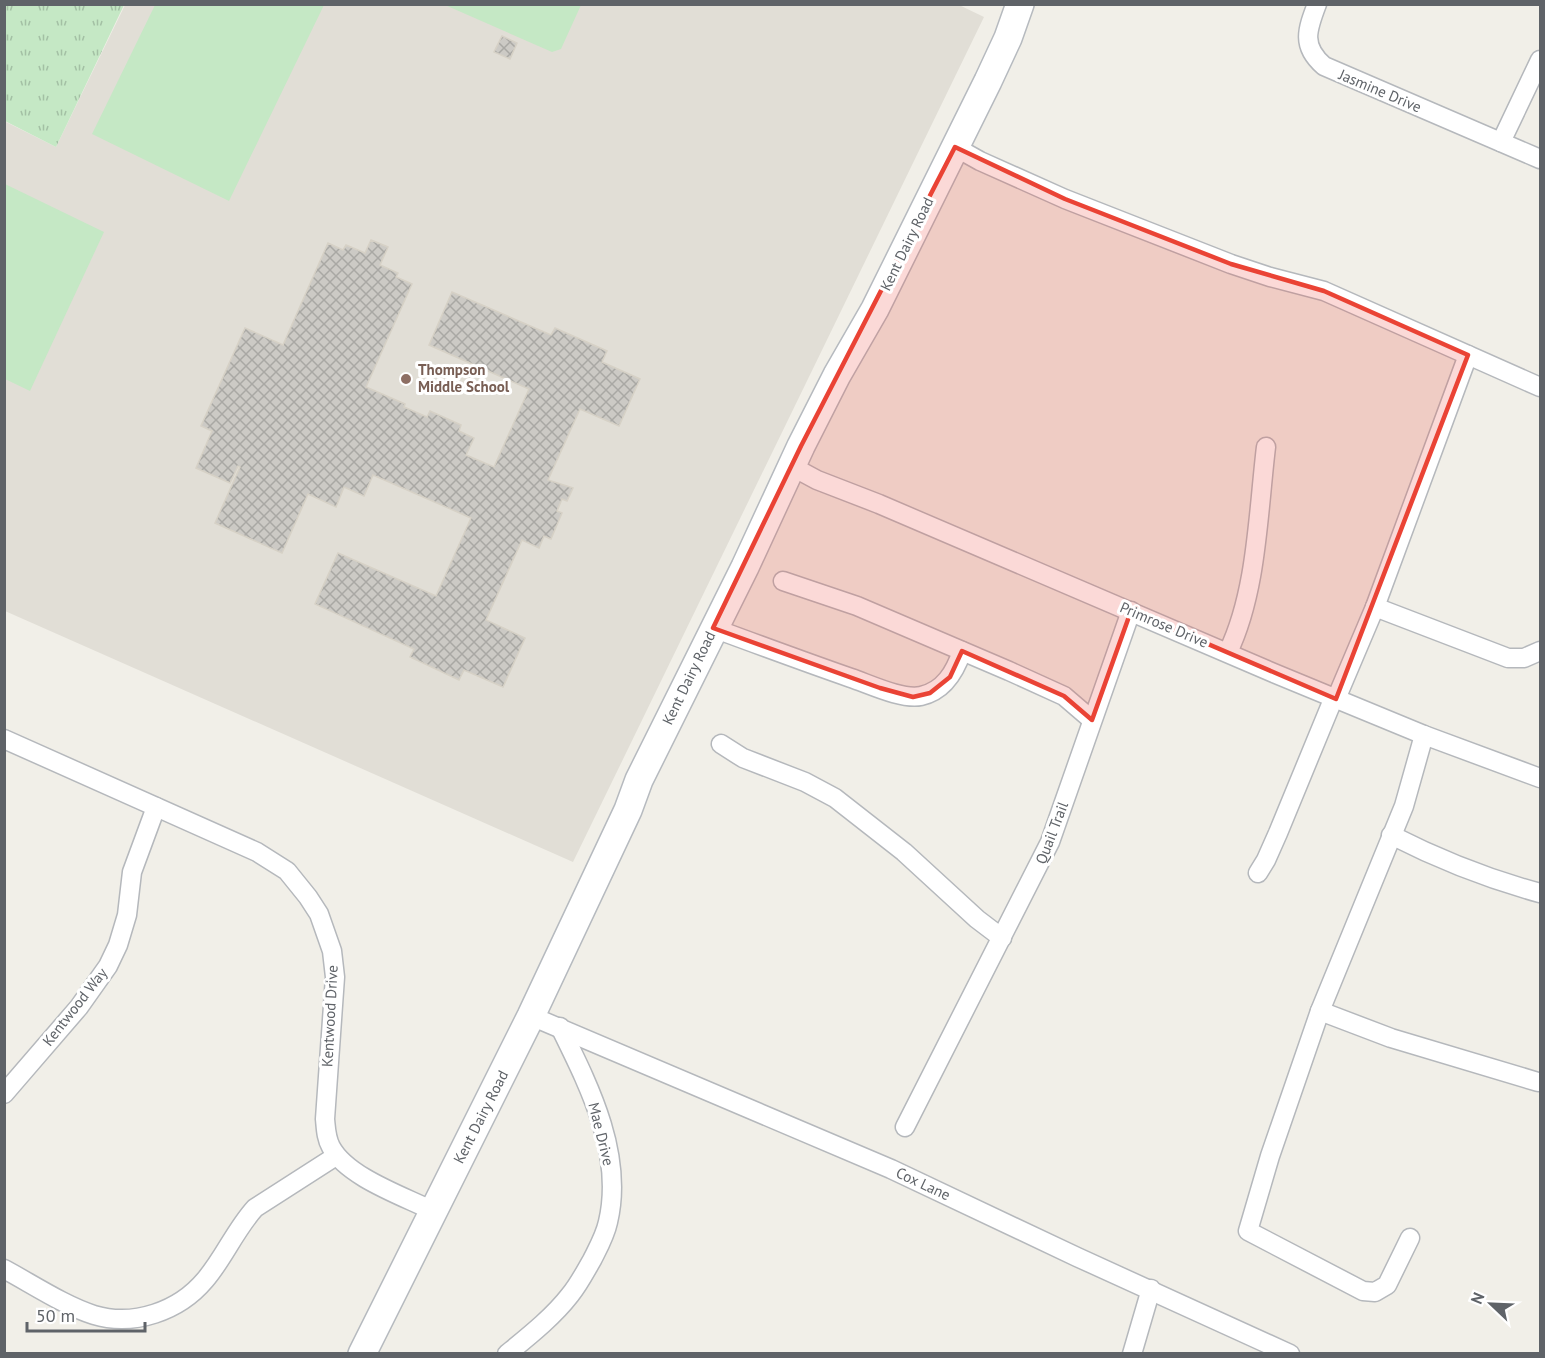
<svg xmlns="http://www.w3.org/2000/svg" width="1545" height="1358" font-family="'PT Sans',sans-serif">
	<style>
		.education { fill: #e1ded6 }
		.park { fill: url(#park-tufts) }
		.pitch { fill: #c5e8c5 }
		.building { fill: url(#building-cross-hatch); stroke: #d6d1c6; stroke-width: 1.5 }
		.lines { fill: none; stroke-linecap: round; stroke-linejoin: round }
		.street-casing { stroke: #b5b8bc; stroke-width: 21 }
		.secondary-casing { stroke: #b6babf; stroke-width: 30 }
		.street { stroke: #fff; stroke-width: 18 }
		.secondary { stroke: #fff; stroke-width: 27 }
		.marked { fill: #ea4335; fill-opacity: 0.2; stroke: #ea4335; stroke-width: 4.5; stroke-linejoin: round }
		.education-dot { fill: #8d6e63; stroke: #fff; stroke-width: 2 }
		.labels { text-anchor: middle; stroke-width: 6; stroke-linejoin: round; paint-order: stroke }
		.street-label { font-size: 15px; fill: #5f6368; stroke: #fff }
		.education-label { font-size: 15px; font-weight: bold; fill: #785e54; stroke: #fff; text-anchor: start }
	</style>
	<defs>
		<pattern id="park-tufts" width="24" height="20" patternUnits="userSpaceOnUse" patternTransform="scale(1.5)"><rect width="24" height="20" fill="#c5e8c5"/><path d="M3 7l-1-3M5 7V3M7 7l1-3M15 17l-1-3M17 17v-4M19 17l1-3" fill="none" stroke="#a3c0a4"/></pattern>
		<pattern id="building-cross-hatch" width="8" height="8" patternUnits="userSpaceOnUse" patternTransform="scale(1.5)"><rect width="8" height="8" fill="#cccac5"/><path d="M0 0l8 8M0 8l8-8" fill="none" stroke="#a9a8a4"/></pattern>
	</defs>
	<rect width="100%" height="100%" fill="#f1efe8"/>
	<!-- education -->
	<polygon class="education" points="957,4 984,17 573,862 5,611 4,121 56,147 125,5"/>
	<!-- park -->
	<polygon class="park" points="4,5 124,5 56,147 5,121"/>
	<!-- pitch -->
	<g class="pitch">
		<polygon points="155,5 324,5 229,201 92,134"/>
		<polygon points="445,5 581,4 581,5 561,49 552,52"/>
		<polygon points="5,184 104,232 30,391 5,379"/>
	</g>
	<!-- building -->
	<g class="building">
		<polygon points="502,36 517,43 510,59 494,52"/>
		<polygon points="371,240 388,247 380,265 398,273 396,277 412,284 366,387 405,404 404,407 427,417 430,411 461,425 459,431 474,438 466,455 494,467 529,389 429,345 452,292 551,335 555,328 607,351 602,362 640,379 619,426 580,409 548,480 573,488 567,501 562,499 557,511 562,513 551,539 544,536 539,548 522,540 486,620 525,638 503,687 464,670 459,680 410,657 414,649 315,604 338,553 436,596 471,518 373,475 364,496 344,487 336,507 308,494 282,553 215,523 240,467 238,466 230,483 196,468 212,431 201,426 245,328 283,345 328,243 343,250 346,245 365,253"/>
	</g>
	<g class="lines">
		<defs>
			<g id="street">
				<path d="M1317 4C1307 30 1301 46 1324 66L1540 159"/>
				<polyline points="1501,142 1540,60"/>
				<polyline points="955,147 980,161 1065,199 1231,264 1270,277 1324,291 1540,387"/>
				<polyline points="791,466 817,480 879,504 1276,674 1424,735 1540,778"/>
				<polyline points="783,581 857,606 1009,671 1064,696 1092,720"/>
				<polyline points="1375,607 1508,658 1524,658 1540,651"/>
				<path d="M713 628C759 645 805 662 851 678 869 684 902 700 921 696 944 691 955 672 962 651"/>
				<path d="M1228 652C1257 592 1258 513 1266 447"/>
				<path d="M4 739 257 852 287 871 308 897 319 914 332 951 335 977 325 1119C326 1129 326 1138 331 1147 347 1177 403 1196 433 1211"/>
				<polyline points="721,744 743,758 805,782 835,798 904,852 977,919 1002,938"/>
				<path d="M1391 835C1440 860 1488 879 1540 893"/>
				<polyline points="1258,873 1266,860 1278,833 1332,702 1336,699 1375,607 1468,355"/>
				<polyline points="1320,1011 1391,1038 1538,1082"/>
				<polyline points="531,1016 891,1169 1077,1257 1290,1354"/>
				<polyline points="4,1094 79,1007 108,966 118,945 127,915 132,872 156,807"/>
				<polyline points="905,1127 1050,842 1131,611"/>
				<polyline points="1410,1238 1387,1285 1375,1292 1363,1291 1248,1231 1270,1156 1320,1011 1404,806 1424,735"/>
				<path d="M4 1269C32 1284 65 1306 94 1315 134 1327 179 1311 205 1280 224 1258 235 1230 255 1208L336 1156"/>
				<path d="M507 1354C529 1336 553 1317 570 1295 579 1284 585 1272 592 1260 598 1248 605 1236 608 1222 624 1154 589 1086 560 1027"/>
				<polyline points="1132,1354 1151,1289"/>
			</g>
			<polyline id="secondary" points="362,1354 531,1016 628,810 639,780 745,567 801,446 837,375 875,309 988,81 1008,38 1020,4"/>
		</defs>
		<!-- street casing -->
		<use href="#street" class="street-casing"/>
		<!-- secondary casing -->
		<use href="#secondary" class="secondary-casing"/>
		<!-- street -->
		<use href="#street" class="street"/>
		<!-- secondary -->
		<use href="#secondary" class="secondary"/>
	</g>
	<!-- marked area -->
	<path class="marked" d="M955 147 1065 199 1231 264 1324 291 1468 355 1336 699 1131 611 1092 720 1064 696 962 651 950 677 930 693 913 697 880 688 713 628 801 446Z"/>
	<!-- markers -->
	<circle class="education-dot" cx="406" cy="379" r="6"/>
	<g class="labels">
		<!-- street labels -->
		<g class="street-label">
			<text transform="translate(1380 91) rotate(23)" y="5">Jasmine Drive</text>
			<text transform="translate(907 244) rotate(-64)" y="5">Kent Dairy Road</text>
			<text transform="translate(1164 625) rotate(23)" y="5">Primrose Drive</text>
			<text transform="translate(689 678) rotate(-64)" y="5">Kent Dairy Road</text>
			<text transform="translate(1052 833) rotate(-69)" y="5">Quail Trail</text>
			<text transform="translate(75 1007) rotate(-52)" y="5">Kentwood Way</text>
			<text transform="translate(330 1016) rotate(-87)" y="5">Kentwood Drive</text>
			<text transform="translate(481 1117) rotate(-63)" y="5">Kent Dairy Road</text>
			<text transform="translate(601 1134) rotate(76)" y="5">Mae Drive</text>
			<text transform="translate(923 1184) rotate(25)" y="5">Cox Lane</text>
		</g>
		<!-- education labels -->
		<g class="education-label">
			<text x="418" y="375">Thompson<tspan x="418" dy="17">Middle School</tspan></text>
		</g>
	</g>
	<!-- border -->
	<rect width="1545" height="1358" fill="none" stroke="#5f6368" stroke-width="12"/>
	<!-- north arrow -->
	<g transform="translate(1491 1304) rotate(293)" stroke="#ffffff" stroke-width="4.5" paint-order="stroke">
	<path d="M0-4.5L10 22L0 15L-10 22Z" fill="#5f6368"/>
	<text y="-9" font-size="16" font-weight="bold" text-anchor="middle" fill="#5f6368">N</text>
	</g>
	<!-- scale -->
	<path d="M27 1322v9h118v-9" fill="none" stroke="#5f6368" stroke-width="3"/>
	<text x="36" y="1322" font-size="18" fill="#5f6368" stroke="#ffffff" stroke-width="4.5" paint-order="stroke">50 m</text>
</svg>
